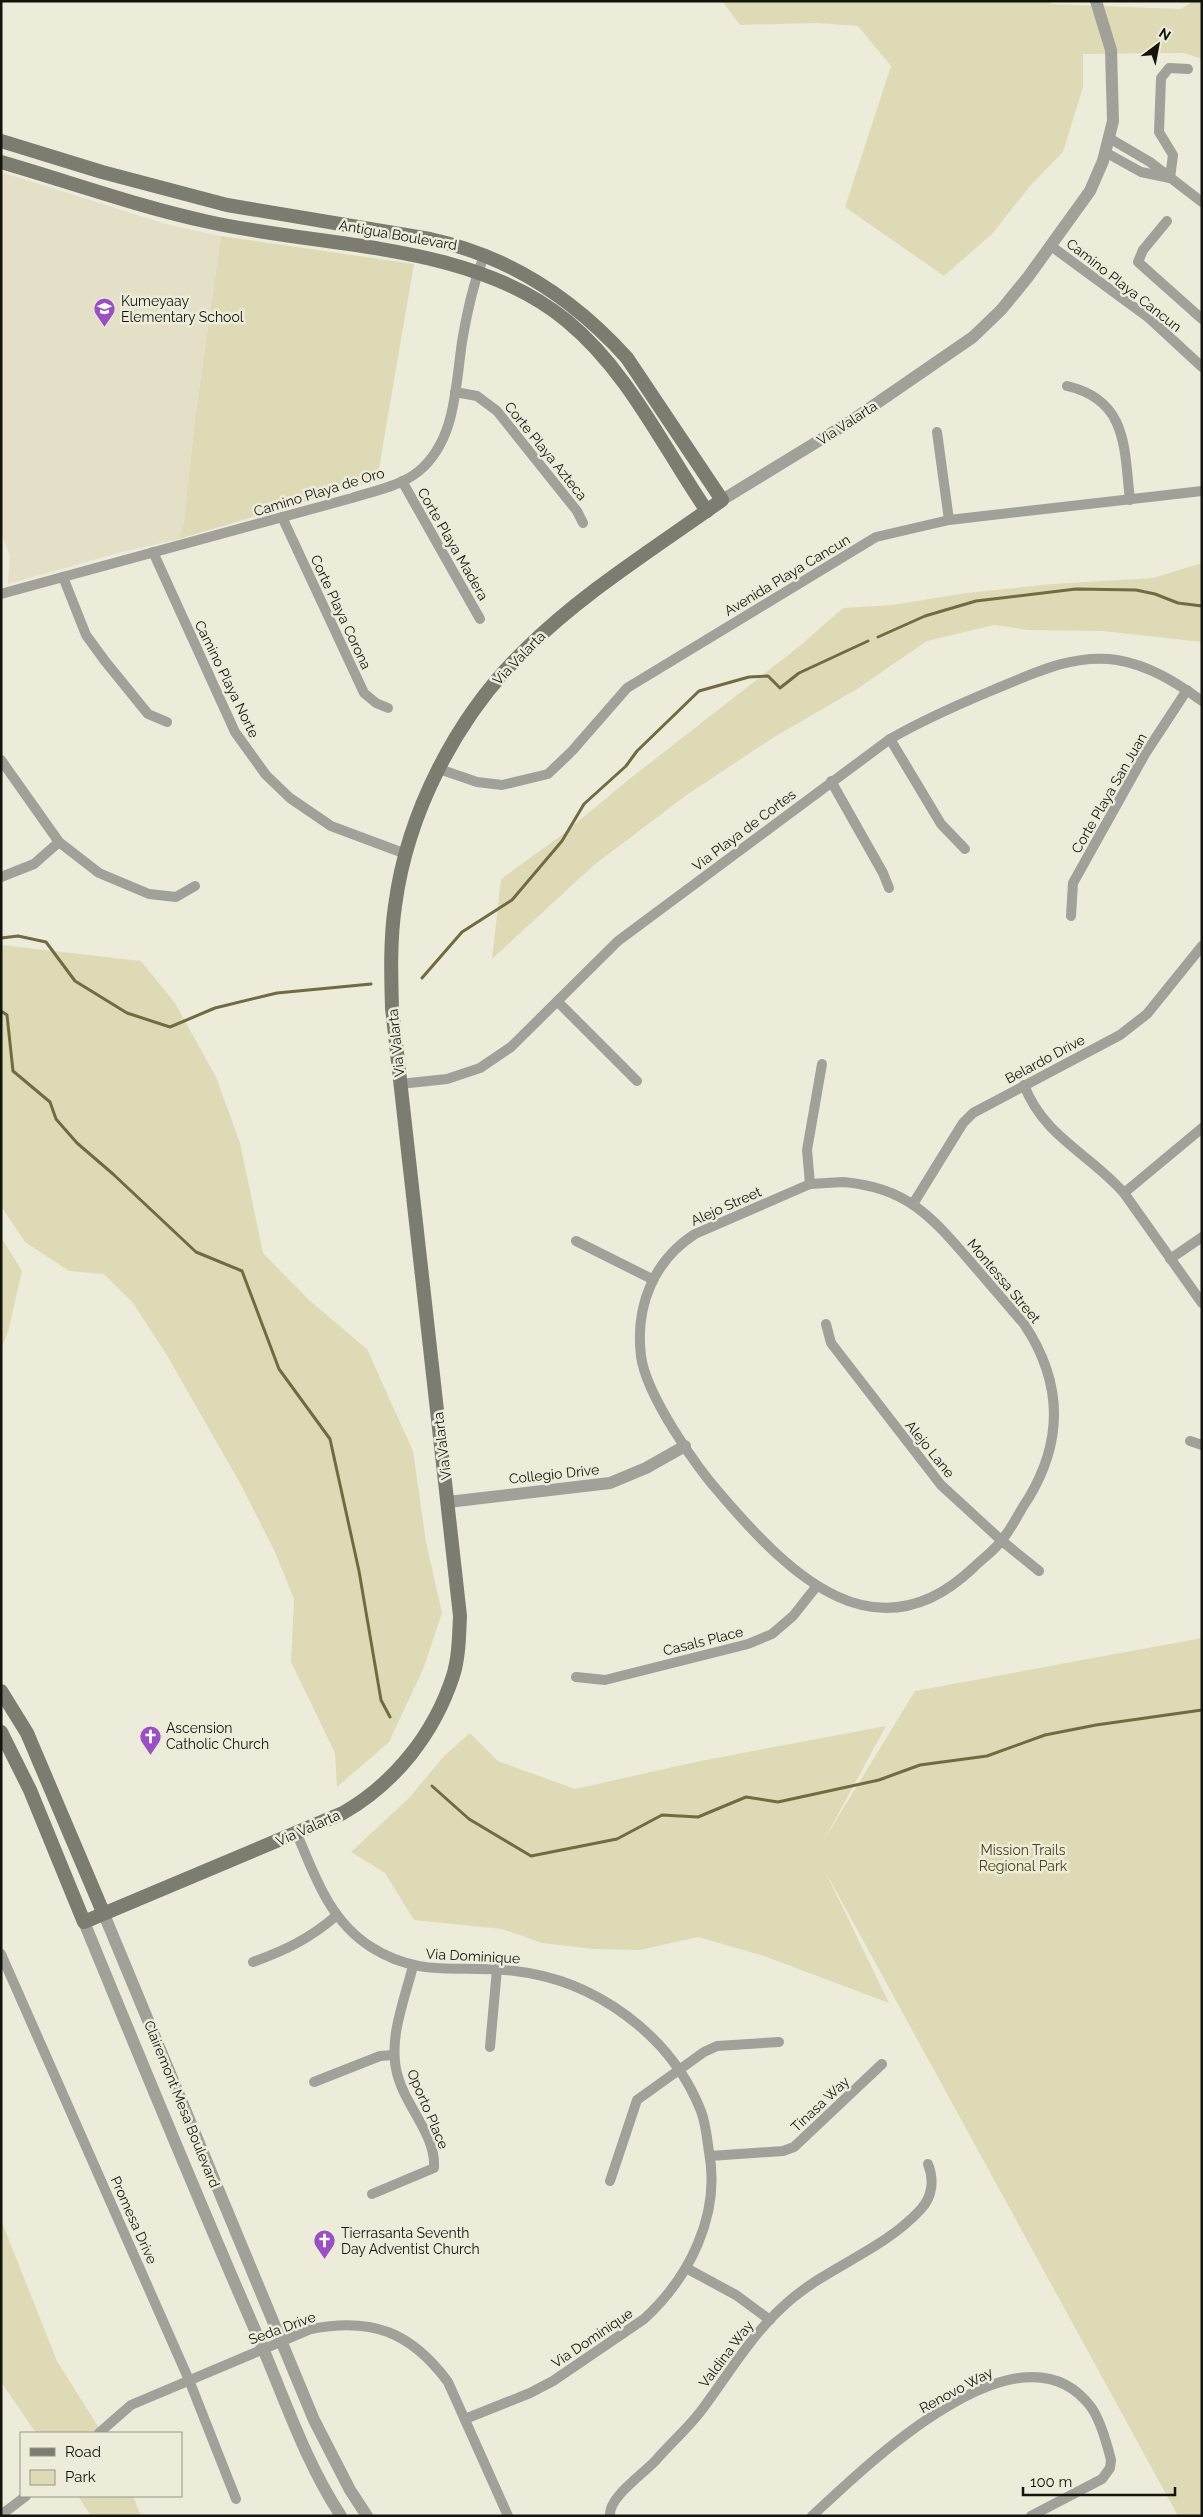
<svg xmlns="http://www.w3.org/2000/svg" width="1203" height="2517" font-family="Raleway,sans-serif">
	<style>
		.built { fill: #e3e0c7 }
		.green { fill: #dfdab6 }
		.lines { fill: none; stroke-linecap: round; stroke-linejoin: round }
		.stream { stroke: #716b42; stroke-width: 3 }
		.minor { stroke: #a1a099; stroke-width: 10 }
		.tertiary { stroke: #a1a099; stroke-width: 12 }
		.secondary { stroke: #7d7c71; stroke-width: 14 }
		.labels { text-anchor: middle; stroke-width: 5; stroke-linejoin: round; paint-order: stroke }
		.street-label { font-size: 14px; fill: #14130d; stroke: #edecda }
		.poi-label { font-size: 14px; fill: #14130d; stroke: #edecda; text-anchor: start }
		.park-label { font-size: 14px; fill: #484215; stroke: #edecda }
	</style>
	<rect width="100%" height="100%" fill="#edecda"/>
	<!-- built -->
	<polygon class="built" points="1,172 169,225 221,236 195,419 184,522 179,539 122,552 8,584 10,555 1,534"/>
	<!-- green -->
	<g class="green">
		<polygon points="722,1 1050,1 1051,4 1181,9 1193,1 1202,1 1202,59 1184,53 1083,54 1083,87 1063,152 1030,186 992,234 944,276 845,207 891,66 858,26 816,23 740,25"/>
		<polygon points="221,236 414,264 377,480 179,539 184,522 195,419"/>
		<polygon points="1202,563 1202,642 1102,631 1028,630 994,625 927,641 857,689 771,739 688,794 594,865 492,959 501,879 563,834 627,781 801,645 843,608 892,605 967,593 1053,584 1153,578"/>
		<polygon points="1,945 141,961 175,1003 216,1077 240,1143 263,1253 309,1300 367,1349 413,1451 426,1542 442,1613 424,1667 389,1742 337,1787 335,1753 291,1662 294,1599 275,1552 241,1485 168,1357 133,1303 104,1274 69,1271 25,1242 1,1206"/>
		<polygon points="1,1237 22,1271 8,1332 1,1349"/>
		<polygon points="1202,1638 1202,2516 1178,2516 824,1869 889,2003 764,1956 698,1937 640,1950 593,1949 542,1943 502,1929 414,1920 385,1873 351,1852 410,1797 444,1756 470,1733 498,1761 575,1789 700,1761 886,1726 824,1840 915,1691"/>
		<polygon points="1,2220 57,2361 102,2433 36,2433 1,2382"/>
		<polygon points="78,2496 133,2496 141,2516 91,2516"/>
	</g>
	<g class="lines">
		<!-- stream -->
		<g class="stream">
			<polyline points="878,637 925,616 976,601 1076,589 1136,590 1155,594 1178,603 1202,606"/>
			<polyline points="1,938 18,936 46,942 75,981 127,1013 170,1027 215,1008 277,993 371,984"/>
			<polyline points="422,978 462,932 512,900 562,841 584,804 626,766 637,751 699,691 749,677 768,676 780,688 799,673 868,641"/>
			<polyline points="1,1011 7,1015 13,1071 50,1102 56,1119 77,1143 113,1174 196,1252 242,1271 279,1369 330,1439 359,1571 381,1700 390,1717"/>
			<polyline points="432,1786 469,1819 531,1856 617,1839 662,1815 698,1817 746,1797 778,1802 879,1780 920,1765 987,1756 1045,1735 1096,1725 1202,1710"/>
		</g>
		<!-- minor -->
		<g class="minor">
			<polyline points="1109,138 1150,162 1202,202"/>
			<polyline points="1105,152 1141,172 1170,178"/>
			<polyline points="1170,178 1173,155 1159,132 1161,78 1169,68 1188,69"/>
			<polyline points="1167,221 1143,250 1138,262 1202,319"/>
			<polyline points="1051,246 1149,318 1202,367"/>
			<path d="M1067 386C1128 400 1124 448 1130 500"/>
			<polyline points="455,392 477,396 497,411 577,511 583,523"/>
			<polyline points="937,432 949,520"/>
			<polyline points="402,481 480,619"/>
			<polyline points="282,517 364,693 376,703 388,708"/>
			<polyline points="153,552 235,732 266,775 290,798 331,826 406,854"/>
			<polyline points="63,577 86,635 105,661 148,714 167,722"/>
			<path d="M1 594 352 498C374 491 401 486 419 471 458 438 455 382 463 336 468 308 474 280 485 254"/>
			<polyline points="890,739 941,824 965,849"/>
			<polyline points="1,760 59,842 99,873 149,894 176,897 195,886"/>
			<polyline points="439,769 477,782 502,785 548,774 572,751 627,688 876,537 949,520 1202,491"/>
			<polyline points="831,781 883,873 889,888"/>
			<polyline points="1,877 34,864 59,842"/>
			<polyline points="1071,916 1073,883 1145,754 1187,690"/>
			<polyline points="558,1002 637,1081"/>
			<path d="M400 1084 447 1079 480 1068 511 1047 618 941 890 739C923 720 957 705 993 690 1032 674 1073 653 1117 660 1148 665 1176 682 1202 701"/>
			<path d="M1024 1085C1044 1137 1089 1153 1124 1193L1202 1303"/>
			<path d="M843 1182C906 1187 931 1216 969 1260 987 1281 1006 1303 1024 1324 1062 1381 1064 1440 1028 1499 1019 1512 1012 1528 1002 1540 994 1551 982 1559 973 1568 876 1660 790 1575 723 1497 696 1467 646 1395 641 1356 635 1307 653 1261 695 1234L810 1184Z"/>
			<polyline points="810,1184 807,1150 822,1064"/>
			<polyline points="1124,1193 1202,1128"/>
			<polyline points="913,1204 963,1123 973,1113 1120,1035 1147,1014 1202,946"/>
			<polyline points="576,1241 652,1279"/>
			<polyline points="1170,1259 1202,1237"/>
			<polyline points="826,1324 831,1343 941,1485 1002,1541 1039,1571"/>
			<polyline points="1190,1441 1202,1445"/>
			<polyline points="576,1677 605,1680 748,1644 772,1634 793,1616 816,1587"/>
			<path d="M297 1834C315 1877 330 1921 371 1947 421 1979 461 1964 515 1971 595 1980 671 2035 701 2111 706 2124 707 2139 709 2152 721 2215 689 2278 644 2319L553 2381 530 2393 465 2419"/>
			<polyline points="1,1954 189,2380 236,2499"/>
			<path d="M253 1962C286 1950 309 1939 336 1916"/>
			<polyline points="490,2047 497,1969"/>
			<polyline points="314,2082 380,2056 394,2055"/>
			<polyline points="710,2156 783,2151 794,2147 882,2064"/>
			<polyline points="610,2181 637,2100 704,2052 717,2046 779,2042"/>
			<path d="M372 2194 434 2168C436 2136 408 2109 399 2080 386 2043 404 2002 413 1966"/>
			<polyline points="686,2268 736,2295 770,2320"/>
			<path d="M99 2433 131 2405 311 2329C372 2317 411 2332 448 2382L508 2516"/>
			<polyline points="1,2515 26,2496"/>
			<path d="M610 2516C608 2497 645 2473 657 2459 671 2443 688 2428 701 2411 729 2374 752 2333 788 2302 829 2266 884 2250 921 2209 933 2196 934 2179 928 2164"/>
			<path d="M812 2516C866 2466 1021 2313 1091 2407 1101 2421 1107 2444 1111 2460L1110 2468 1102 2479 1031 2516"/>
		</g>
		<!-- tertiary -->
		<g class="tertiary">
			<polyline points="722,500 851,421 973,337 1001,310 1028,277 1090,191 1103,161 1113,121 1111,50 1096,1"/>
			<polyline points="448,1502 610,1483 646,1468 685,1446"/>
			<polyline points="103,1912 314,2420 350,2490 367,2516"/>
			<path d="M84 1922C140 2058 196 2195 255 2330 283 2393 303 2458 341 2516"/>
		</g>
		<!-- secondary -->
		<g class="secondary">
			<path d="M1 141 102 172 227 205 430 239C509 256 573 298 627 358L722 500C655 548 582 593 524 651 457 716 407 813 395 906 390 940 391 974 392 1008L460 1616C459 1636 459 1657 453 1676 434 1734 395 1783 343 1813L84 1922 30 1790 1 1732"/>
			<path d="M1 162C70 182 139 207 209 222 325 248 472 242 567 321 628 371 663 447 707 511"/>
			<polyline points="1,1691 27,1733 103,1912"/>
		</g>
	</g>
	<!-- icons -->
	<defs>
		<symbol id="school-pin" viewBox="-11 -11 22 30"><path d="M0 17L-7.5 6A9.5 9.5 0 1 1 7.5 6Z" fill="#9a50c3" stroke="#edecda"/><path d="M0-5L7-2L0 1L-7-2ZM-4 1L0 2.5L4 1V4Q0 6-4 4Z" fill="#fff"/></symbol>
		<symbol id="church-pin" viewBox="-11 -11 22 30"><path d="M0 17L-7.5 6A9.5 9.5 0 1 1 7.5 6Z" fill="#9a50c3" stroke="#edecda"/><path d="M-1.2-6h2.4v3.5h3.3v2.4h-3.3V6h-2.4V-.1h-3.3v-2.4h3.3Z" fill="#fff"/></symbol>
	</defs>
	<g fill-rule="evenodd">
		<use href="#school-pin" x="92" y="296" width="25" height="34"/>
		<use href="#church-pin" x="138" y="1724" width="25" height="34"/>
		<use href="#church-pin" x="312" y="2228" width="25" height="34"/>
	</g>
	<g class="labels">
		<!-- street labels -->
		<g class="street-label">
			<text transform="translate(398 235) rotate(10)" y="5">Antigua Boulevard</text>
			<text transform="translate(1124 285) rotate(38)" y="5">Camino Playa Cancun</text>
			<text transform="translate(847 423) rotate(-33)" y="5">Via Valarta</text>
			<text transform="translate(546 451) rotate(51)" y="5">Corte Playa Azteca</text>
			<text transform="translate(319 492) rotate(-17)" y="5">Camino Playa de Oro</text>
			<text transform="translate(453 544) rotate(60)" y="5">Corte Playa Madera</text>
			<text transform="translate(787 575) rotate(-31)" y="5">Avenida Playa Cancun</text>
			<text transform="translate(341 612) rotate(65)" y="5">Corte Playa Corona</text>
			<text transform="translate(519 658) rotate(-46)" y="5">Via Valarta</text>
			<text transform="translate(227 679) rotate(64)" y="5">Camino Playa Norte</text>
			<text transform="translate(1109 793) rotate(-60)" y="5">Corte Playa San Juan</text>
			<text transform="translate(744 830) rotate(-37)" y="5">Via Playa de Cortes</text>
			<text transform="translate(396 1043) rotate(-96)" y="5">Via Valarta</text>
			<text transform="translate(1045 1059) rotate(-28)" y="5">Belardo Drive</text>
			<text transform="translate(726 1206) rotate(-24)" y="5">Alejo Street</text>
			<text transform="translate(1004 1281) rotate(50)" y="5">Montessa Street</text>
			<text transform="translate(442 1446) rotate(-97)" y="5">Via Valarta</text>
			<text transform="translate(930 1449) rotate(51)" y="5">Alejo Lane</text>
			<text transform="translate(554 1474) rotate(-6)" y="5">Collegio Drive</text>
			<text transform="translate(703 1641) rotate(-14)" y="5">Casals Place</text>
			<text transform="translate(308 1828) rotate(-24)" y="5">Via Valarta</text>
			<text transform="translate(473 1956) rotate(3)" y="5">Via Dominique</text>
			<text transform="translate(182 2104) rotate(68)" y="5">Clairemont Mesa Boulevard</text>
			<text transform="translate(820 2104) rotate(-43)" y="5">Tinasa Way</text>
			<text transform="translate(428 2109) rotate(67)" y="5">Oporto Place</text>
			<text transform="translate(134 2220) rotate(66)" y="5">Promesa Drive</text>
			<text transform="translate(282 2328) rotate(-20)" y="5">Seda Drive</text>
			<text transform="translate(592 2338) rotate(-34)" y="5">Via Dominique</text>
			<text transform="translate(726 2354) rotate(-53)" y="5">Valdina Way</text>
			<text transform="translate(956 2390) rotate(-28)" y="5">Renovo Way</text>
		</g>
		<!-- poi labels -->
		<g class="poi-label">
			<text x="121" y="306">Kumeyaay<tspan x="121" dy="16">Elementary School</tspan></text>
			<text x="166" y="1733">Ascension<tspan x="166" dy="16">Catholic Church</tspan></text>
			<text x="341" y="2238">Tierrasanta Seventh<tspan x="341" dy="16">Day Adventist Church</tspan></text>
		</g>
		<!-- park labels -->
		<g class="park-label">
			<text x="1023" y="1855">Mission Trails<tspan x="1023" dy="16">Regional Park</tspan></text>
		</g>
	</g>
	<!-- border -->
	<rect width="1203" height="2517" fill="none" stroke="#14130d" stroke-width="5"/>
	<!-- legend -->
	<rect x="20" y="2432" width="162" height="65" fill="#edecda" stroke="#969588"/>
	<rect x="30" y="2448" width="25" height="8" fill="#7d7c71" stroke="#969588"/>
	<text x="65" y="2457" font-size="15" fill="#14130d">Road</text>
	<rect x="30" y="2470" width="25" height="15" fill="#dfdab6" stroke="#969588"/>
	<text x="65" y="2482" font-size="15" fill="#14130d">Park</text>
	<!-- north arrow -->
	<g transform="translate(1158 45) rotate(32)" stroke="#edecda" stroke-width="4" paint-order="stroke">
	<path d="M0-4L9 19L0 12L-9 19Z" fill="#14130d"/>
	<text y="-8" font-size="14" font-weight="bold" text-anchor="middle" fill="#14130d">N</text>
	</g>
	<!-- scale -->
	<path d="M1023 2487v8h152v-8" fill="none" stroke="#14130d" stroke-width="2.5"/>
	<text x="1030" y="2487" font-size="15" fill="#14130d" stroke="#edecda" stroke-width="4" paint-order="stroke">100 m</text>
</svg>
